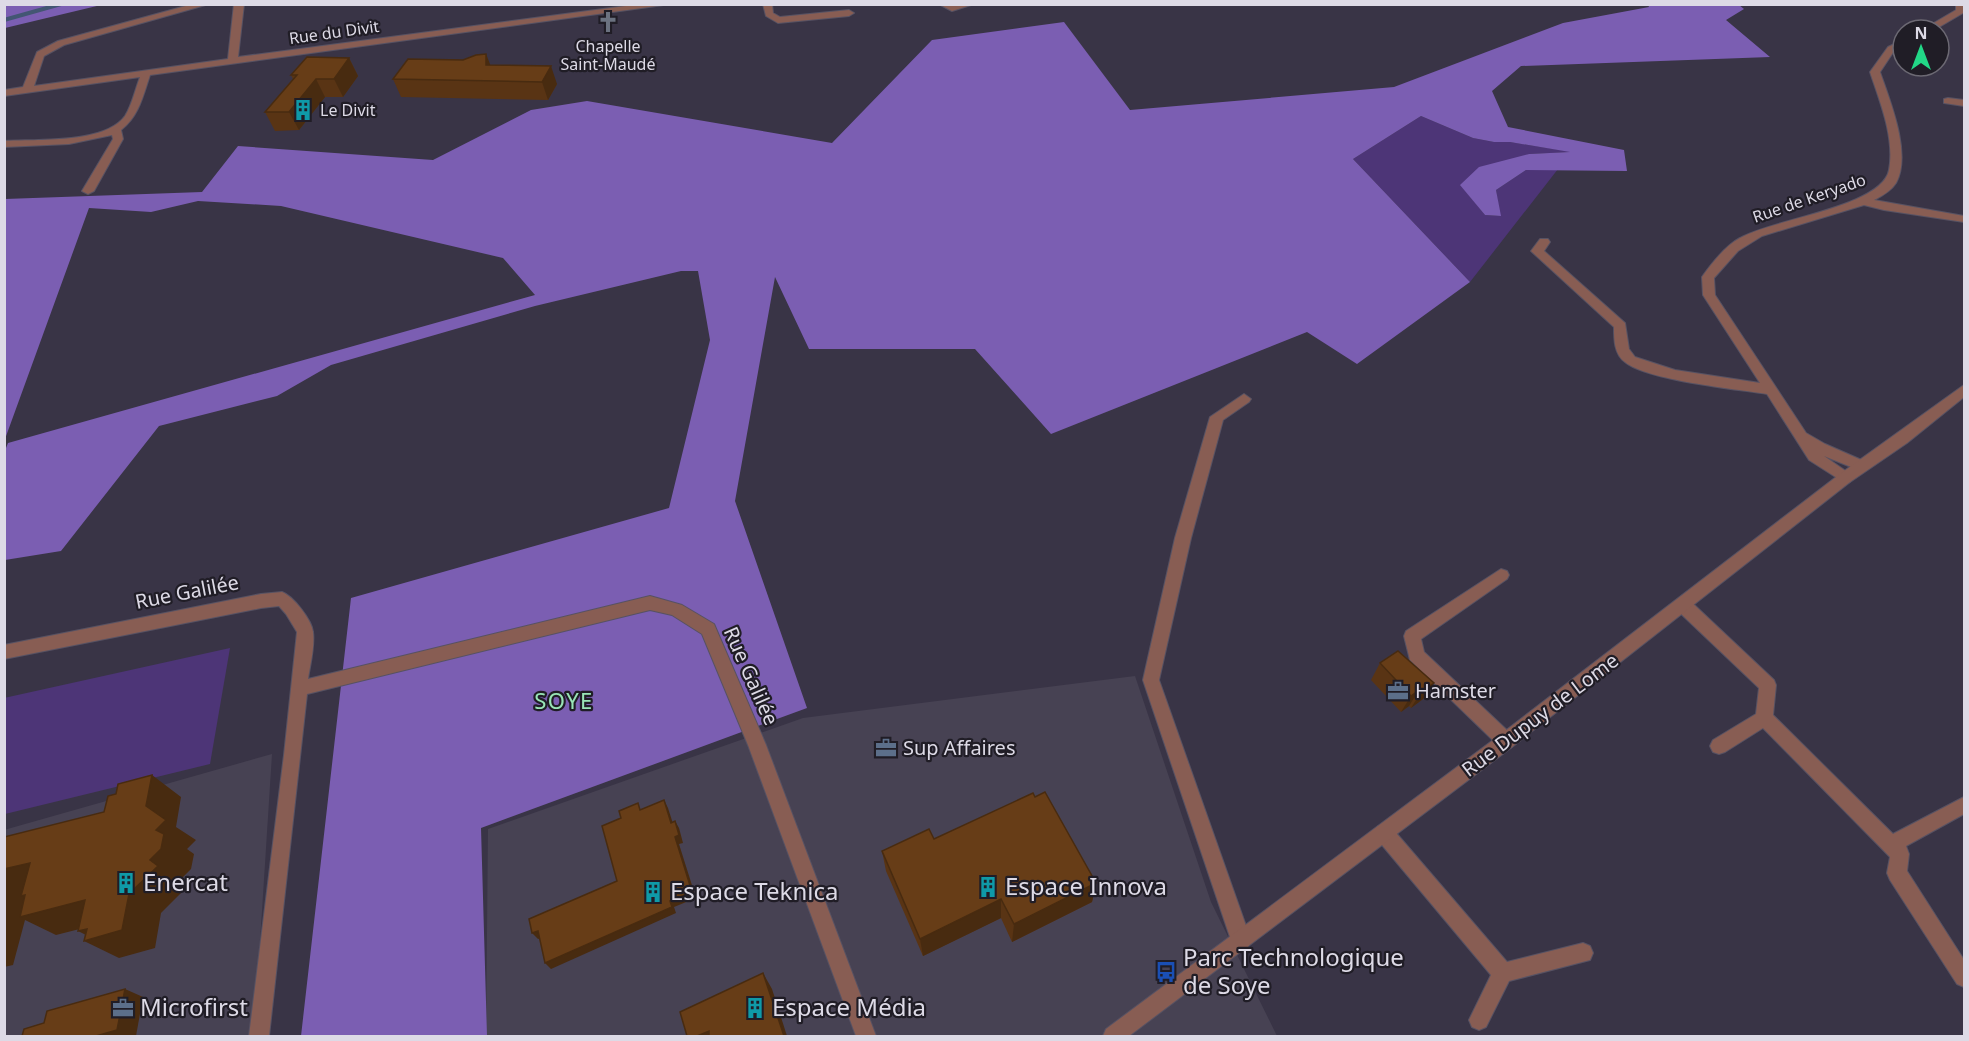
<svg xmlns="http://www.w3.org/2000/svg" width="1969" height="1041" font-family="'Noto Sans',sans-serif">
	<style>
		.commercial { fill: #474253 }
		.green { fill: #4d3577 }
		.forest { fill: #7b5eb2 }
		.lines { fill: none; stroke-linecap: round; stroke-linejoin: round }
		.stream { stroke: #435673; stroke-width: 4 }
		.minor-casing { stroke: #575263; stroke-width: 2 }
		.tertiary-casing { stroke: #575263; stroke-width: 2 }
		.minor { fill: #885d53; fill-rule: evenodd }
		.tertiary { fill: #885d53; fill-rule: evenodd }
		.wall { fill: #593414 }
		.shaded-wall { fill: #482b10 }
		.building { fill: #673d17; stroke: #482b10; stroke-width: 1.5 }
		.labels { text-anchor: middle; stroke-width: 4.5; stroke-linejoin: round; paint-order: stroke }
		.far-street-label { font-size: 16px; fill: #dddae6; stroke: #201d26 }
		.far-poi-label { font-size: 16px; fill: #dddae6; stroke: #201d26 }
		.street-label { font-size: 20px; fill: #dddae6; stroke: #201d26 }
		.poi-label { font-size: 20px; fill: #dddae6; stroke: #201d26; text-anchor: start }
		.quarter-label { font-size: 22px; letter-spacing: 1.5px; fill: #99e5b7; stroke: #201d26 }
		.near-poi-label { font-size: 24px; fill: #dddae6; stroke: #201d26; text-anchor: start }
	</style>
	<rect width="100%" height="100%" fill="#393446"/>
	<!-- commercial -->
	<g class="commercial">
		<polygon points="1135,676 1211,902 1277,1036 486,1036 488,829 803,718"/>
		<polygon points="272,754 254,1036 5,1036 4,830"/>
	</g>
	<!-- green -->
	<g class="green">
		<polygon points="1421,116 1473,138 1494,142 1510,142 1574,152 1529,154 1461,185 1485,215 1500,216 1496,190 1526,170 1558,169 1470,282 1353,159"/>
		<polygon points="230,648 210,764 5,814 4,698"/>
	</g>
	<!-- forest -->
	<g class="forest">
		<polygon points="5,4 101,4 101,5 5,28"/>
		<polygon points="1648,5 1739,5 1744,9 1726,20 1770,57 1521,66 1492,91 1508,127 1624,150 1627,171 1526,170 1496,190 1501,216 1485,215 1460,185 1479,167 1529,154 1570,152 1510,142 1494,142 1473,138 1421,116 1353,159 1470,282 1357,364 1307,332 1051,434 975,349 809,349 775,277 735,501 807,708 481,828 487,1036 301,1036 351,598 669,508 710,340 698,271 681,271 535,306 331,365 277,396 159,426 61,551 5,560 4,453 8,443 535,295 503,258 281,206 198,201 151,212 89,208 5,439 5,199 202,192 238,146 433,160 531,110 587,101 832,143 932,40 1064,22 1130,110 1394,87 1563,23 1649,7"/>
	</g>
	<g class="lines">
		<!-- stream -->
		<polyline class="stream" points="4,20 61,4"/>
		<defs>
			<g id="minor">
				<path d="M193 4H209L64 45 44 56 34 86 228 59 234 4H244L238 57 641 4H671L150 75C143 96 139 116 121 130L123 139 94 191 88 194 82 191 113 139 112 135 69 144 4 147V141C36 139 105 144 125 116 132 105 135 90 140 77L4 96V90L23 87 37 52 58 41Z"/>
				<polygon points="763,4 772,4 773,13 780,17 849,10 854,13 849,16 778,23 766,16"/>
				<polygon points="939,4 974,4 952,11"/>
				<polygon points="1956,4 1964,4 1963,13 1934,30 1922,30 1956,10"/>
				<path d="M1903 40V47L1894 51 1880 72C1890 101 1912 154 1896 183 1891 191 1882 196 1874 200L1964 216V222L1884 210 1864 205 1762 236 1738 251 1714 278 1715 295 1806 433 1825 444 1866 462 1868 466 1866 470 1861 471 1824 456 1850 474 1852 478 1850 482 1845 483 1809 460 1767 394C1736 389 1646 380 1625 362 1614 354 1614 339 1614 327L1531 251 1540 239H1548L1550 242 1544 251 1625 323 1629 349 1635 357 1675 370 1760 383 1703 295 1702 277C1712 263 1725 246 1740 238 1773 219 1882 207 1889 170 1895 138 1880 102 1870 72L1888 47Z"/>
				<polygon points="1948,98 1964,100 1964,106 1944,103 1944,99"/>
				<polygon points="1244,394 1251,399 1249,402 1223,420 1191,538 1159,680 1251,940 1248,947 1241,950 1234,947 1231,940 1143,680 1175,538 1210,417"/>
				<polygon points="1501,569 1507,571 1509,575 1507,579 1421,639 1424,652 1512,735 1515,741 1512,747 1506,749 1500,747 1410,660 1404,636 1406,631"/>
				<path d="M282 592C293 596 312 620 313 632 315 647 310 665 308 679L650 596 682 605 714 624 766 745 876 1036H856L748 745 702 634 672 615 650 610 307 694 269 1036H249L284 755 297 632 286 614 279 606 261 608 4 659V645L261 594Z"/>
				<polygon points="1683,598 1689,600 1774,680 1776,685 1773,715 1893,834 1964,797 1964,814 1906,846 1909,854 1907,871 1964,960 1964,987 1957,984 1890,880 1887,873 1890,857 1763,728 1725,752 1719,754 1713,752 1710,746 1713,740 1756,714 1759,688 1677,610 1675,605 1677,600"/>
				<polygon points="1384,824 1391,827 1507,962 1583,943 1590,946 1593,953 1590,960 1509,981 1486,1027 1479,1030 1472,1027 1469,1020 1491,975 1377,839 1375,833 1377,827"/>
			</g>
			<polygon id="tertiary" points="1964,385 1964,397 1907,443 1850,482 1512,747 1129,1036 1103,1036 1106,1029 1500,735 1840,474"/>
		</defs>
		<!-- minor casing -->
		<use href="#minor" class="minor-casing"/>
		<!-- tertiary casing -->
		<use href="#tertiary" class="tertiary-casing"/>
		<!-- minor -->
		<use href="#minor" class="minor"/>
		<!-- tertiary -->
		<use href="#tertiary" class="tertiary"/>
	</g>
	<!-- wall -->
	<g class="wall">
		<polygon points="486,54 490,65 557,84 548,100 401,97 393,79"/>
		<polygon points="349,58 358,76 343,97 325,97 299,130 275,131 265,112 293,79 291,75"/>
		<polygon points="1380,663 1434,683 1423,699 1411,708 1409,706 1401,712 1371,680"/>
		<polygon points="1035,797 1096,883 1092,902 1012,942 1001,918 923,956 886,871 882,851 934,839"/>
	</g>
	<!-- shaded-wall -->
	<g class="shaded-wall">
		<polygon points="486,54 493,72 486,65"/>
		<polygon points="349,58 358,76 343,97 334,79"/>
		<polygon points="551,66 557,84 548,100 542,82"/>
		<polygon points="316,79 325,97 299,130 289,112"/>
		<polygon points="1434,683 1423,699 1411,708 1421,692"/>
		<polygon points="1419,690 1409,706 1401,712 1411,696"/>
		<polygon points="152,775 181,797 176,827 196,840 187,849 194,854 191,869 181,879 189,885 161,913 155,948 119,958 84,941 92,938 78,931 129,894 150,860 156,830 146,806"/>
		<polygon points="664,800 668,808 675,830 671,823"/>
		<polygon points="675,821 679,828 683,843 679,844 696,898 674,907 676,913 551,969 545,963 670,901 675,837"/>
		<polygon points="30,863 85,900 119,919 56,935 25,920 13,965 4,967 4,869"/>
		<polygon points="1096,883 1092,902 1012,942 1014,924"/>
		<polygon points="1001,899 1001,918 923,956 920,939"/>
		<polygon points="538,931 544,937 538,939 532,933"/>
		<polygon points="763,973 772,989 787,1036 784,1036"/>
		<polygon points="125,989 143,997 136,1036 96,1036"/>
		<polygon points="709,1031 714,1036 697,1036"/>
	</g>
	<!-- building -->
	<g class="building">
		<polygon points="486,54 486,65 551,66 542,82 393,79 408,59 463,60 476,55"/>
		<polygon points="307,57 349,58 334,79 316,79 289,112 265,112 297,75 291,75"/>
		<polygon points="1398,651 1434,683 1421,692 1419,690 1411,696 1380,663"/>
		<polygon points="152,775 146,806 166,820 156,830 164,834 161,849 150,860 158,866 129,894 122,930 84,941 87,929 78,931 85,900 20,917 25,895 21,896 30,863 4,869 4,837 104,812 108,796 116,794 118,784"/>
		<polygon points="1045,792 1096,883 1014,924 1001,899 920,939 882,851 929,829 934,839 1033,793 1035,797"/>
		<polygon points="664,800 671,823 675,821 679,835 675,837 692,892 670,901 672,907 545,963 538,931 532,933 529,919 617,881 602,826 621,818 619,811 638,803 640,810"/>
		<polygon points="763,973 784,1036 709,1036 709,1031 697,1036 687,1036 680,1012"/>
		<polygon points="125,989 117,1030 96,1036 22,1036 24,1029 44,1023 47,1011"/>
	</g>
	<!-- icons -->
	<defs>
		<symbol id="church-bare" viewBox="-9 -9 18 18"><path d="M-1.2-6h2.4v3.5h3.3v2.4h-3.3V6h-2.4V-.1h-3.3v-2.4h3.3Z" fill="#6b7280" stroke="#201d26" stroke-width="2.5" paint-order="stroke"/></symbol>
		<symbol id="building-bare" viewBox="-9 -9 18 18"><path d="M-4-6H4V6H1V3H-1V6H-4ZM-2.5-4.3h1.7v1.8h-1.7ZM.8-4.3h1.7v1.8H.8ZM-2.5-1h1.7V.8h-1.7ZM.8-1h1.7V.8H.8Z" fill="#0f9aa8" stroke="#201d26" stroke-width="2.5" paint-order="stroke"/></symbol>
		<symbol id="office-bare" viewBox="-9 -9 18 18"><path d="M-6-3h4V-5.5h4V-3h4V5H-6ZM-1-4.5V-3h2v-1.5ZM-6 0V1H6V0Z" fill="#5c6f8a" stroke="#201d26" stroke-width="2.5" paint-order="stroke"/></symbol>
		<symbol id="bus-bare" viewBox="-9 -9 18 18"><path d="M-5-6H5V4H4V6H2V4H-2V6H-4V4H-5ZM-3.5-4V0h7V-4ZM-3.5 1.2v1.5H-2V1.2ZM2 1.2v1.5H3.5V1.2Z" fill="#1a4fb4" stroke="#201d26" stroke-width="2.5" paint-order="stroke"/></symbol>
	</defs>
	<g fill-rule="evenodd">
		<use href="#church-bare" x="593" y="7" width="30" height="30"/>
		<use href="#building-bare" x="288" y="95" width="30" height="30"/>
		<use href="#office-bare" x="1383" y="676" width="30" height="30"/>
		<use href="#office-bare" x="871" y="733" width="30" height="30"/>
		<use href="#building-bare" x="111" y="868" width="30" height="30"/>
		<use href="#building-bare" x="973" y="872" width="30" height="30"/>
		<use href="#building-bare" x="638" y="877" width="30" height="30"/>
		<use href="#bus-bare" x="1151" y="957" width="30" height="30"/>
		<use href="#office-bare" x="108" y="993" width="30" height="30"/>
		<use href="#building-bare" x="740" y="993" width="30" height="30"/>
	</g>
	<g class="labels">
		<!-- far-street labels -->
		<g class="far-street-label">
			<text transform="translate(334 32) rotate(-8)" y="6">Rue du Divit</text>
			<text transform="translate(1809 198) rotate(-19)" y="6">Rue de Keryado</text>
		</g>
		<!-- far-poi labels -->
		<g class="far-poi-label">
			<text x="608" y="52">Chapelle<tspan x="608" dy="18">Saint-Maudé</tspan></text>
			<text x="320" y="116" text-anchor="start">Le Divit</text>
		</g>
		<!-- street labels -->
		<g class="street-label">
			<text transform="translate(187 592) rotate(-11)" y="7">Rue Galilée</text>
			<text transform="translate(751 676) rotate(66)" y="7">Rue Galilée</text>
			<text transform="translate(1540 715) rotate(-37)" y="7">Rue Dupuy de Lome</text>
		</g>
		<!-- poi labels -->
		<g class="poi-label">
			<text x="1415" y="698">Hamster</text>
			<text x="903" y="755">Sup Affaires</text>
		</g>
		<!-- quarter labels -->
		<g class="quarter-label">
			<text x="564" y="709">SOYE</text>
		</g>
		<!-- near-poi labels -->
		<g class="near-poi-label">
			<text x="143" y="891">Enercat</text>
			<text x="1005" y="895">Espace Innova</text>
			<text x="670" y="900">Espace Teknica</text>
			<text x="1183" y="966">Parc Technologique<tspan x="1183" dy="28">de Soye</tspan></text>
			<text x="140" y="1016">Microfirst</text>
			<text x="772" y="1016">Espace Média</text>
		</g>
	</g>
	<!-- border -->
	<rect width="1969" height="1041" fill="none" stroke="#dddae6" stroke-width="12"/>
	<!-- north arrow -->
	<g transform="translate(1921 48)"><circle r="28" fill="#201d26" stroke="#6c6973" stroke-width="1.5"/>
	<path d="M0-4.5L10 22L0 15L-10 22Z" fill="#22d887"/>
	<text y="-9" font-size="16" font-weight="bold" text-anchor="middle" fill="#dddae6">N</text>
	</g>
</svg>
